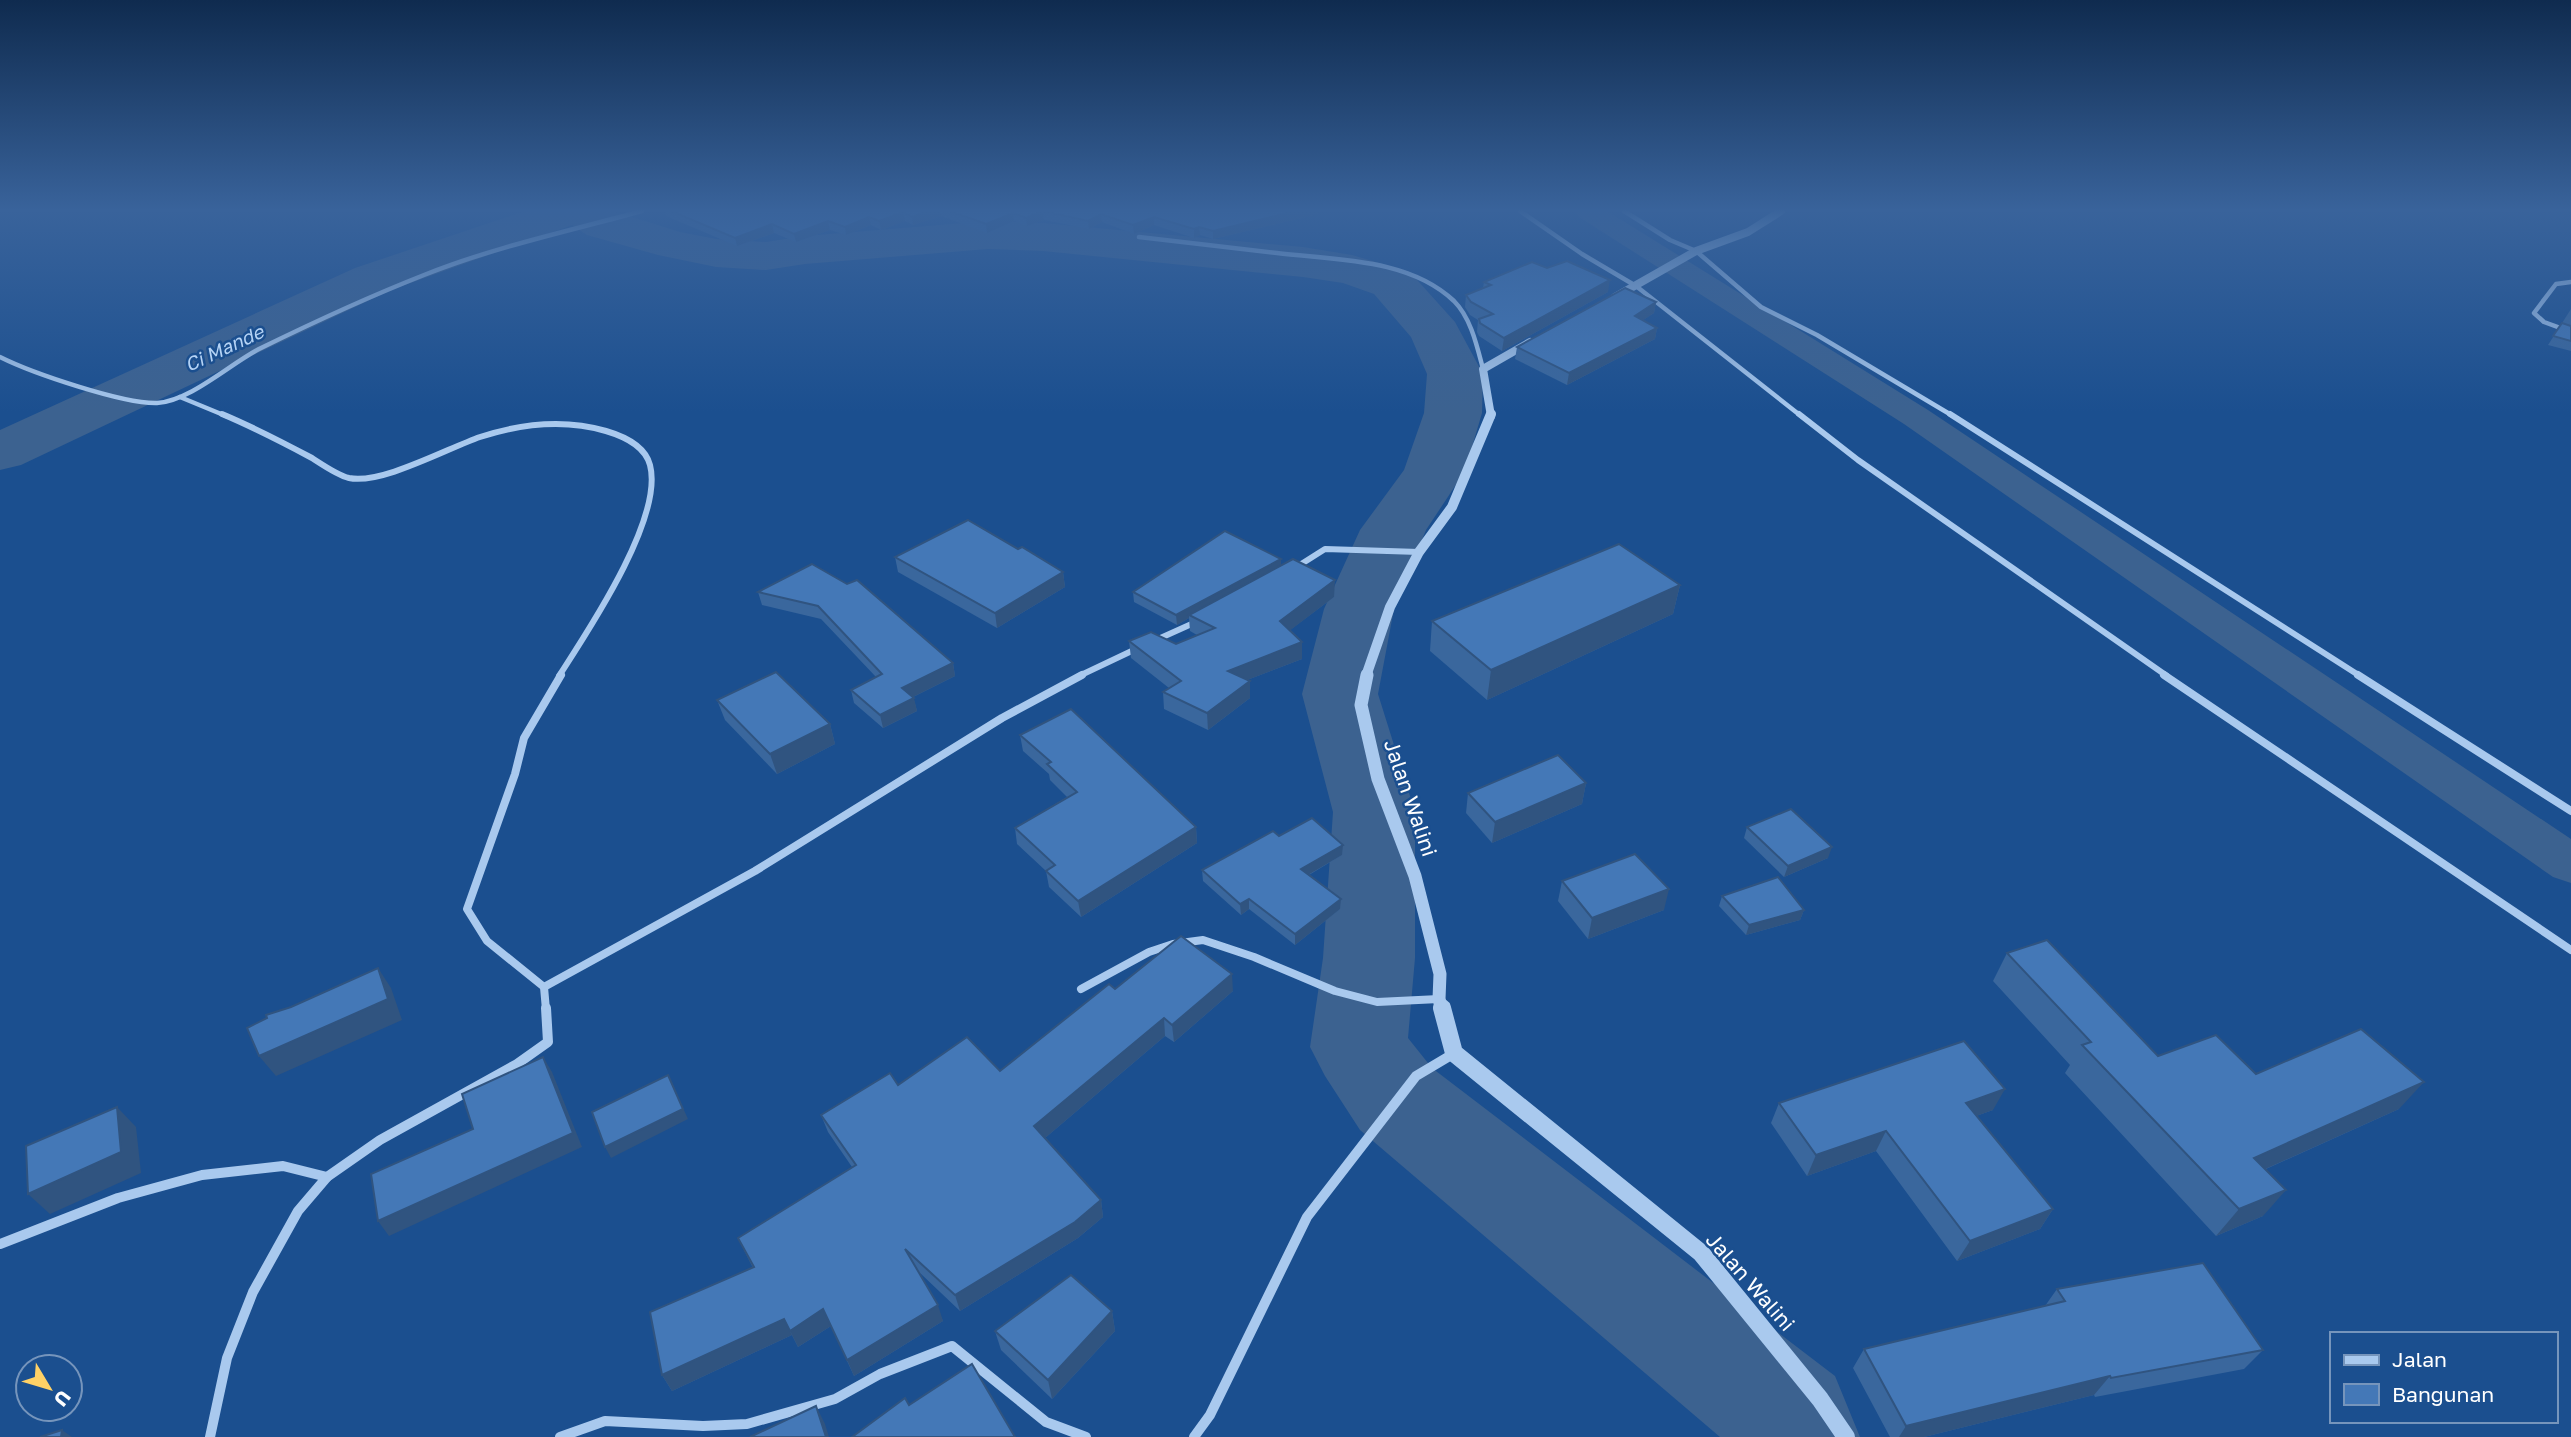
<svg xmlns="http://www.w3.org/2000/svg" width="2571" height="1437" font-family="'Golos Text',sans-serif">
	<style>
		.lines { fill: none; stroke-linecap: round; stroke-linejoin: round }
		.canal { fill: #3c6290; fill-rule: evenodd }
		.river { fill: #3c6290; fill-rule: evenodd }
		.minor-far3 { stroke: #a9c9ee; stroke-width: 4.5 }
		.minor-far2 { stroke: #a9c9ee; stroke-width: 6 }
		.minor-far1 { stroke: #a9c9ee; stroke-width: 8 }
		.minor { stroke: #a9c9ee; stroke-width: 10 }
		.tertiary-far3 { stroke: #a9c9ee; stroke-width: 8 }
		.tertiary-far2 { stroke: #a9c9ee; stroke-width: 10 }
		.tertiary-far1 { stroke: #a9c9ee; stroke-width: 13 }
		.tertiary { stroke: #a9c9ee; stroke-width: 18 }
		.wall { fill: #3a679d }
		.shaded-wall { fill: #305480 }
		.building { fill: #4478b7; stroke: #305480; stroke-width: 2 }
		.labels { text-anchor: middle; stroke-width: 5; stroke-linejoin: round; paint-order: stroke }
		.far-water-label { font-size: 19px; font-style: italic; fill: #b5d3f5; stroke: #1b4f8f }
		.street-label { font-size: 21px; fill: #fff; stroke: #1b4f8f }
	</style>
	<rect width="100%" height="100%" fill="#1b4f8f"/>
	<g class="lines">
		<!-- canal -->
		<polygon class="canal" points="1575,211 1607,211 1928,410 2571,839 2571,883 2553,877 1904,424 1579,217"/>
		<!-- river -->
		<polygon class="river" points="525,211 613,211 680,232 716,239 766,242 805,236 988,221 1043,223 1303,247 1352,255 1410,272 1455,322 1483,374 1482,413 1465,471 1426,530 1394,609 1378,694 1415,812 1415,958 1408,1038 1432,1068 1835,1376 1860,1437 1720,1437 1360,1130 1325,1076 1310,1047 1323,958 1333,812 1302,694 1324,609 1360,530 1404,470 1424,413 1427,374 1411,337 1374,294 1343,283 1303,277 1043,251 988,249 805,264 766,270 716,267 658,255 587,235 572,225 391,290 21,465 0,470 0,430 355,268"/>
		<!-- minor-far3 -->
		<g class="minor-far3">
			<polyline points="1520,211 1582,254 1636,286 1801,416"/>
			<polyline points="1624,211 1670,240 1696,251 1761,307 1817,335 1953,416"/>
			<path d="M1139 237C1185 242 1231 248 1277 253 1335 260 1409 258 1454 301 1471 318 1477 346 1483 369"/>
			<polyline points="2571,282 2556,284 2534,313 2544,322 2571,332"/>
			<path d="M0 357C32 373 123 404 157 403 190 401 230 364 259 349 312 323 368 297 424 275 494 247 569 231 642 211"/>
			<polyline points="180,397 226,416"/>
		</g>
		<!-- minor-far2 -->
		<g class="minor-far2">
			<path d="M222 414C253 427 282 442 312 458 323 465 337 475 349 478 381 485 448 448 480 437 520 424 565 419 606 431 623 436 645 446 650 465 664 518 588 631 559 676"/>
			<polyline points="1799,414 1858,460 2167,676"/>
			<polyline points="1950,414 2360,676"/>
			<polyline points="1295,568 1325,549 1419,552"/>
			<polyline points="1156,640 1196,622"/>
			<polyline points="1079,676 1138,648"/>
		</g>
		<!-- minor-far1 -->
		<g class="minor-far1">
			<polyline points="2164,675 2571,950"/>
			<polyline points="2358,675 2571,811"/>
			<polyline points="544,987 487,941 467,909 515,774 524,738 561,675"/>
			<polyline points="1081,989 1149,952 1173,944 1203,940 1254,957 1335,991 1377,1002 1439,999"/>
			<polyline points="546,1010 544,987 755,871 1002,718 1082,675"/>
		</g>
		<!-- minor -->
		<g class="minor">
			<polyline points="0,1244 118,1198 202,1175 283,1166 327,1177"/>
			<polyline points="210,1437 227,1358 253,1292 298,1211 327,1177 380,1140 517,1064 548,1042 546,1008"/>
			<polyline points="560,1437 605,1421 703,1426 747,1424 835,1399 880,1374 952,1346 1046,1422 1086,1437"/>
			<polyline points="1194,1437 1210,1415 1307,1217 1416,1076 1453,1054"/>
		</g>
		<!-- tertiary-far3 -->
		<g class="tertiary-far3">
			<polyline points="1615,297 1696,251 1748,232 1781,211"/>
			<polyline points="1491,416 1483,369 1530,342"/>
		</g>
		<!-- tertiary-far2 -->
		<polyline class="tertiary-far2" points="1366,676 1390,607 1419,552 1452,507 1491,414"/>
		<!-- tertiary-far1 -->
		<polyline class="tertiary-far1" points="1367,675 1361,705 1378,779 1415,876 1440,974 1439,999 1442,1010"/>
		<!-- tertiary -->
		<polyline class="tertiary" points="1442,1008 1454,1053 1701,1253 1820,1399 1846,1437"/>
	</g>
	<!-- wall -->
	<g class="wall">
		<polygon points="664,211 1319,211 1319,214 1213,239 1200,235 1194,238 1154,225 1134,234 1102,222 1089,229 1044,220 1027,226 1014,221 987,233 941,216 913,225 905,221 881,230 871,225 846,235 830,230 796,242 774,233 737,246 666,216"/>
		<polygon points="1484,282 1608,292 1502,351 1479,336 1477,332 1478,320 1470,315 1465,307 1466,295 1483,288"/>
		<polygon points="1656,302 1654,313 1643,320 1657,328 1655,339 1567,385 1515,359 1517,347"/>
		<polygon points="2571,309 2571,351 2548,345"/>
		<polygon points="1018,549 1063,572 1065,587 997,628 898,572 895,557"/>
		<polygon points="1281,559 1281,565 1334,597 1290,630 1302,642 1302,659 1247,680 1250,681 1250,698 1208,730 1164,709 1163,692 1169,688 1131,658 1129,641 1176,644 1197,635 1190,631 1189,618 1177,625 1134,602 1133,592"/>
		<polygon points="812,564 953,663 955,676 913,697 917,711 883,728 854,703 851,690 876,677 821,619 762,605 758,592"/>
		<polygon points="1680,585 1673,614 1487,700 1430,651 1432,621"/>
		<polygon points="717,700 830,724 835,744 777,774 725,720"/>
		<polygon points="1020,735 1196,827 1197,843 1081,917 1049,887 1046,871 1017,844 1015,828 1067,797 1050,780 1049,774 1023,751"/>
		<polygon points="1586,783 1582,804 1492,843 1466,813 1468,793"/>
		<polygon points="1747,827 1828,858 1784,877 1744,838"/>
		<polygon points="1279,836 1342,855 1309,875 1340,909 1295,945 1249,909 1241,915 1203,881 1202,870"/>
		<polygon points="1562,881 1664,910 1588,939 1558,901"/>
		<polygon points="1722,896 1804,910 1800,920 1746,935 1719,906"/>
		<polygon points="2007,953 2158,1056 2256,1074 2399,1109 2266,1169 2263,1216 2216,1236 2065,1073 2070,1065 1993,981"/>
		<polygon points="1115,989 1233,991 1174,1042 1165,1036 1045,1138 1101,1200 1103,1217 1078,1238 960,1311 920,1273 943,1321 854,1376 831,1326 798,1347 792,1335 672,1391 662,1375 753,1268 738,1238 852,1167 828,1132 821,1115 898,1085 1000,1071"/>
		<polygon points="1779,1103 1993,1110 1976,1116 2053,1209 2040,1229 1957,1261 1876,1151 1807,1176 1771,1123"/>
		<polygon points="2057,1289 2263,1350 2244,1369 2095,1397 2094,1395 1924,1437 1890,1437 1853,1368 1864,1349 2045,1306"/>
		<polygon points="1112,1311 1115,1331 1052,1399 1001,1350 995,1331"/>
	</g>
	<!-- shaded-wall -->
	<g class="shaded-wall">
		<polygon points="928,211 940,211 941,216 913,225 912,217"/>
		<polygon points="1042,211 1044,220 1027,226 1026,218"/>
		<polygon points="1296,211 1319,211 1319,214 1213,239 1213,231"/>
		<polygon points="903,212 905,221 881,230 879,221"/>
		<polygon points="1013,213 1014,221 987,233 986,224"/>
		<polygon points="1101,214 1102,222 1089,229 1088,221"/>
		<polygon points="869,217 871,225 846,235 845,227"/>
		<polygon points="1154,217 1154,225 1134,234 1133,225"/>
		<polygon points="828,221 830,230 796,242 794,234"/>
		<polygon points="772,224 774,233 737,246 735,238"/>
		<polygon points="1199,227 1200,235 1194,238 1194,229"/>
		<polygon points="1610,280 1608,292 1502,351 1504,338"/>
		<polygon points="1656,302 1654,313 1633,327 1635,316"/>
		<polygon points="1657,328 1655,339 1567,385 1569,373"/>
		<polygon points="1281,559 1281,569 1189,615 1189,618 1177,625 1176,615"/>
		<polygon points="1063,572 1065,587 997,628 995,613"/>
		<polygon points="1335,580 1334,597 1280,638 1280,621"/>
		<polygon points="1680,585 1673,614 1487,700 1491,670"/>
		<polygon points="1302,642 1302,659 1229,687 1228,671"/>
		<polygon points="953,663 955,676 905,701 902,688"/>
		<polygon points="1250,681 1250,698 1208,730 1207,713"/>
		<polygon points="914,698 917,711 883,728 880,715"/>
		<polygon points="830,724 835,744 777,774 770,754"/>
		<polygon points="1586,783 1582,804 1492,843 1495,822"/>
		<polygon points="1196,827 1197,843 1081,917 1078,901"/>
		<polygon points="1343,845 1342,855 1301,879 1301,869"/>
		<polygon points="1832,847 1828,858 1784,877 1788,866"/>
		<polygon points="1669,889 1664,910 1588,939 1592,918"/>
		<polygon points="1249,899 1249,909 1241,915 1240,904"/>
		<polygon points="1341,899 1340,909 1295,945 1295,934"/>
		<polygon points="1804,910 1800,920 1746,935 1749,925"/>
		<polygon points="378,968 391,988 402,1020 276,1076 259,1056"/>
		<polygon points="1232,974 1233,991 1174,1042 1172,1025"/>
		<polygon points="1164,1018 1165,1036 1038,1144 1034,1126"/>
		<polygon points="543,1057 552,1072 582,1147 389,1236 378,1221 573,1133"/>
		<polygon points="668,1075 688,1119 611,1158 605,1147"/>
		<polygon points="2424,1082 2399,1109 2232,1184 2254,1158"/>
		<polygon points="2005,1089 1993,1110 1954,1124 1966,1103"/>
		<polygon points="117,1107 136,1127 141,1173 50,1214 28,1194"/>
		<polygon points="1886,1131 1876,1151 1807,1176 1816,1155"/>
		<polygon points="2286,1190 2263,1216 2216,1236 2239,1209"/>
		<polygon points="1101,1200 1103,1217 1078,1238 960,1311 955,1295"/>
		<polygon points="2053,1209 2040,1229 1957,1261 1970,1241"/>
		<polygon points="938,1305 943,1321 854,1376 847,1360"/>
		<polygon points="823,1309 831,1326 798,1347 790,1331"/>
		<polygon points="1112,1311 1115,1331 1052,1399 1048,1380"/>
		<polygon points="784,1319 792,1335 672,1391 662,1375"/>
		<polygon points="2110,1376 2094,1395 1924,1437 1899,1437 1906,1426"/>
		<polygon points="816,1406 825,1424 829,1437 826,1437"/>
		<polygon points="62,1430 72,1437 61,1437"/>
	</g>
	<!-- building -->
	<g class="building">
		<polygon points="671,211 928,211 912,217 903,212 879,221 869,217 845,227 828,221 794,234 772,224 735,238"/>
		<polygon points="950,211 1042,211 1026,218 1013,213 986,224"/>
		<polygon points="1043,211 1296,211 1213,231 1199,227 1194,229 1154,217 1133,225 1101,214 1088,221"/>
		<polygon points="1567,261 1610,280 1504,338 1480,323 1479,319 1493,314 1471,302 1466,295 1491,285 1484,282 1532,262 1547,268"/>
		<polygon points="1625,288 1656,302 1635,316 1657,328 1569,373 1517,347"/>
		<polygon points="2562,323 2571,326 2571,341 2553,336"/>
		<polygon points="968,520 1018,549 1022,547 1063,572 995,613 895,557"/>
		<polygon points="1225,531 1281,559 1176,615 1133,592"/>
		<polygon points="1619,544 1680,585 1491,670 1432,621"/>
		<polygon points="1293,559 1335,580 1280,621 1302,642 1228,671 1250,681 1207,713 1163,692 1181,681 1129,641 1151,632 1176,644 1215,628 1189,615"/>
		<polygon points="812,564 847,584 857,580 953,663 902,688 914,698 880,715 851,690 882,674 818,606 758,592"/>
		<polygon points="776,672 830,724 770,754 717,700"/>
		<polygon points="1071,709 1196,827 1078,901 1046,871 1055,865 1015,828 1077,792 1047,764 1051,762 1020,735"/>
		<polygon points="1558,755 1586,783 1495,822 1468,793"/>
		<polygon points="1791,809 1832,847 1788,866 1747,827"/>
		<polygon points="1312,818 1343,845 1301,869 1341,899 1295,934 1249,899 1240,904 1202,870 1273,831 1279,836"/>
		<polygon points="1635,854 1669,889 1592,918 1562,881"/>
		<polygon points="1778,877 1804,910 1749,925 1722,896"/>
		<polygon points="1181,936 1232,974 1172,1025 1164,1018 1034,1126 1101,1200 1075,1222 955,1295 905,1249 938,1305 847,1360 823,1309 790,1331 784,1319 662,1375 650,1312 754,1267 738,1238 856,1165 821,1115 890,1073 898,1085 967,1037 1000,1071 1109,984 1115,989"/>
		<polygon points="2047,940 2158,1056 2216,1035 2256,1074 2361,1029 2424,1082 2254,1158 2286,1190 2239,1209 2082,1045 2091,1042 2007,953"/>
		<polygon points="378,968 388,999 259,1056 247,1028 267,1018 266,1015 291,1007"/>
		<polygon points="1964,1041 2005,1089 1966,1103 2053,1209 1970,1241 1886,1131 1816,1155 1779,1103"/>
		<polygon points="543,1057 573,1133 378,1221 371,1174 473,1129 462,1094"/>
		<polygon points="668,1075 683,1109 605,1147 592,1112"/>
		<polygon points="117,1107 121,1152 28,1194 26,1146"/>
		<polygon points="2203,1263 2263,1350 2111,1378 2110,1376 1906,1426 1864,1349 2065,1301 2057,1289"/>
		<polygon points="1071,1275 1112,1311 1048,1380 995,1331"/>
		<polygon points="972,1364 1015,1437 852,1437 905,1398 909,1405"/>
		<polygon points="816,1406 826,1437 750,1437"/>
		<polygon points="62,1430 61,1437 40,1437"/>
	</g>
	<!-- sky -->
	<linearGradient id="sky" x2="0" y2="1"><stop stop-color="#0f2b4f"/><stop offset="0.51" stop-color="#39639b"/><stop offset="1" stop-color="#39639b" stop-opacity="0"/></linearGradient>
	<rect width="2571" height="412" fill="url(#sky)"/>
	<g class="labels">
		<!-- far-water labels -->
		<g class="far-water-label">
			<text transform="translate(224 348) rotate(-25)" y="7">Ci Mande</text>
		</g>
		<!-- street labels -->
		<g class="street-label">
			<text transform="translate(1410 798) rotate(71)" y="7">Jalan Walini</text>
			<text transform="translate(1750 1282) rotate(49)" y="7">Jalan Walini</text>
		</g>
	</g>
	<!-- legend -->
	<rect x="2330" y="1332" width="228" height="91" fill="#1b4f8f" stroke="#7695bc" stroke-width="2"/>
	<rect x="2344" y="1355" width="35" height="10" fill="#a9c9ee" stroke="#7695bc" stroke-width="2"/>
	<text x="2392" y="1367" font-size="21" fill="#ffffff">Jalan</text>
	<rect x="2344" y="1384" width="35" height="21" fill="#4478b7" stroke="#7695bc" stroke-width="2"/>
	<text x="2392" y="1402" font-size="21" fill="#ffffff">Bangunan</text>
	<!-- north arrow -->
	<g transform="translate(49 1388) rotate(128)"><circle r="33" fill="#1b4f8f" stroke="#7695bc" stroke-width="2"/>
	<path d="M0-5L12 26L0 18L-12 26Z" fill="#ffd166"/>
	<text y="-10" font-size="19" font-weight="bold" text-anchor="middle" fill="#ffffff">U</text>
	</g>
</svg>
